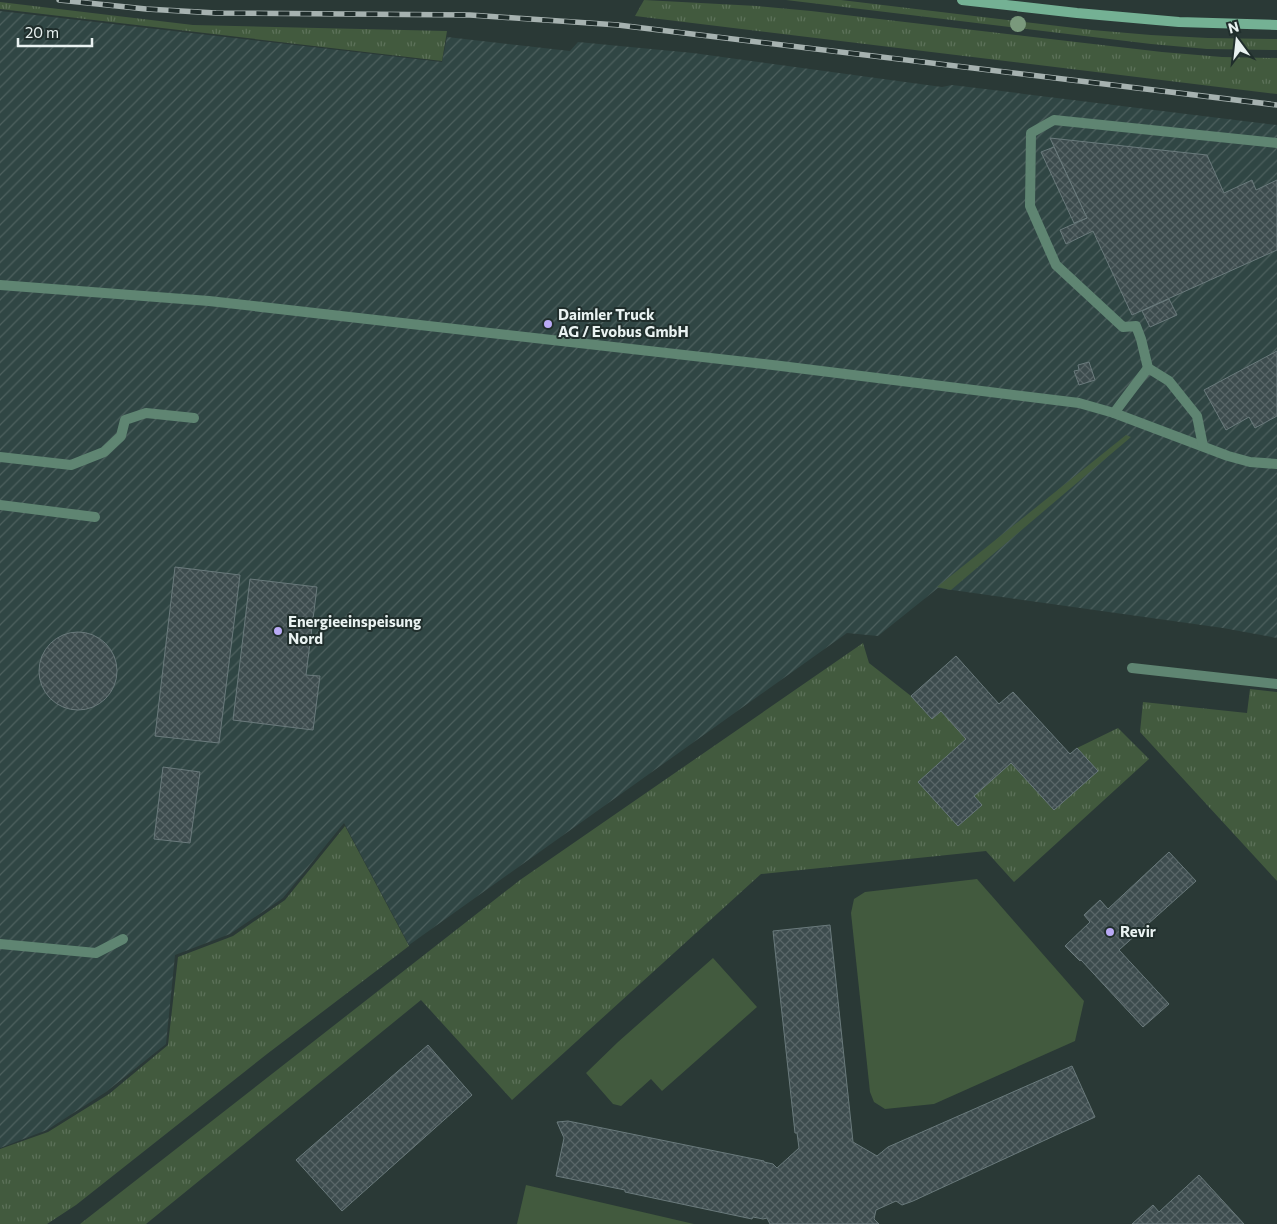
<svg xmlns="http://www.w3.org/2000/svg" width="1277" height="1224" font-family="Commissioner,sans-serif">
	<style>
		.industrial { fill: url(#industrial-furrows) }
		.grass { fill: url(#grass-tufts) }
		.park { fill: #425a3e }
		.building { fill: url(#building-cross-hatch); stroke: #6a7a7c }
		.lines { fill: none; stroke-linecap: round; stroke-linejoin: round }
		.service { stroke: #5f8572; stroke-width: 10 }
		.secondary { stroke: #74b194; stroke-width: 10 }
		.rail-casing { stroke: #a6b2b0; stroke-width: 5.5 }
		.rail { stroke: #202e2c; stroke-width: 4; stroke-dasharray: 11; stroke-linecap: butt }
		.tree { fill: #7a997c }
		.poi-dot { fill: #baaaf6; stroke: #202e2c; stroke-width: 2 }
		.labels { text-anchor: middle; stroke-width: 4; stroke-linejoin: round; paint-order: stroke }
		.poi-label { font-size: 15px; font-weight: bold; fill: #e9f2f1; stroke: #202e2c; text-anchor: start }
	</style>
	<defs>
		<pattern id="industrial-furrows" width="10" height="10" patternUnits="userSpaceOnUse" patternTransform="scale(1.25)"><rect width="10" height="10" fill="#304644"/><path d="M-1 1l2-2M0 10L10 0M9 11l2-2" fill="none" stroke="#4e615f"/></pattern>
		<pattern id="grass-tufts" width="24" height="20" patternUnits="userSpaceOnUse" patternTransform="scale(1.25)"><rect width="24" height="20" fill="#425a3e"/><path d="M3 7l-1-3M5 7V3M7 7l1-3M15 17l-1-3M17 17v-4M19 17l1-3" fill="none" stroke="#5d725a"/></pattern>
		<pattern id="building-cross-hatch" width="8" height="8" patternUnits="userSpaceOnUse" patternTransform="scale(1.25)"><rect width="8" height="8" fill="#3d4c4e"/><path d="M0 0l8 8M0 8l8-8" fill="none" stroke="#596668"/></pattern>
	</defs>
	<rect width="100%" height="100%" fill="#2a3936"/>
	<!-- industrial -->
	<polygon class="industrial" points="0,11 442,62 447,37 570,51 578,42 693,53 942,87 952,85 1277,125 1277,638 1223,628 938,588 878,636 847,633 409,945 344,823 283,898 230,934 175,955 166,1044 106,1092 47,1130 0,1148"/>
	<!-- grass -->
	<g class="grass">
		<polygon points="644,0 757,6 811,11 1162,52 1222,57 1277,58 1277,94 635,16"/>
		<polygon points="786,0 841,0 1092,30 1151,35 1208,38 1277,39 1277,50 1207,49 1151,44"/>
		<polygon points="0,2 193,25 447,31 442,61 0,9"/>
		<polygon points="1126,435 1131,437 951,590 937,587"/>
		<polygon points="863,643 869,663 911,696 932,719 941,711 966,739 918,782 958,826 982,805 974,796 1011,763 1054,810 1098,771 1077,748 1118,728 1149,759 1014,882 986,851 761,874 512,1100 421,1000 146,1224 80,1224 520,880"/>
		<polygon points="1250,689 1277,692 1277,881 1140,732 1143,702 1247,713"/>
		<polygon points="345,826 409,946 267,1054 76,1205 47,1224 0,1224 0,1149 48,1132 109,1094 168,1045 178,957 233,936 285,900"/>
	</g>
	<!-- park -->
	<g class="park">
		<polygon points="977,879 1084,1001 1075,1041 934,1104 885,1109 874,1102 870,1092 851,913 854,899 865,892"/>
		<polygon points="713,958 757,1007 662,1091 651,1079 621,1106 613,1104 586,1073 618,1042"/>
		<polygon points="526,1185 694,1224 517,1224"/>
	</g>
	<!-- building -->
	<g class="building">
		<polygon points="1050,138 1207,155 1224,193 1252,180 1256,190 1277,180 1277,250 1132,315 1093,231 1066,244 1060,230 1087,218"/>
		<polygon points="1054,147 1087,218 1074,223 1041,152"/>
		<polygon points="1169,299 1177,315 1150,327 1142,311"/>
		<polygon points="1277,351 1277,416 1255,428 1249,417 1226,430 1204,390"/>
		<polygon points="1089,362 1095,380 1079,385 1074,371 1079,370 1078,365"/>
		<polygon points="175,567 240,575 219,743 155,736"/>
		<polygon points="250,579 317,587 306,675 320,676 313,730 233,720"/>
		<circle cx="78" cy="671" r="39"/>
		<polygon points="956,656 999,704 1013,692 1070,754 1077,748 1098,771 1054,810 1011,763 974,796 982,805 958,826 918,782 966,739 941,711 932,719 911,696"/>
		<polygon points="163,767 200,772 190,843 154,839"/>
		<polygon points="1169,852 1196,881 1119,950 1169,1004 1143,1027 1081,960 1080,961 1065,946 1090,922 1084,915 1100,900 1108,909"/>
		<polygon points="830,925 853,1142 877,1156 888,1147 1072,1066 1095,1117 913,1201 902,1205 896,1201 876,1210 874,1219 879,1224 770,1224 767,1218 763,1219 753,1217 752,1219 625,1192 625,1190 556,1176 564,1138 557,1122 568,1121 764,1161 764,1162 773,1164 777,1168 799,1148 797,1133 795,1133 773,931"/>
		<polygon points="428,1045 472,1095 342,1211 296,1160"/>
		<polygon points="1199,1175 1244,1224 1132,1224 1153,1205 1159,1212"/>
	</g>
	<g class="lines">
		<!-- service -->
		<g class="service">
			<polyline points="0,285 209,301 781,366 1079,403 1114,413 1228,456 1250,462 1277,464"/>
			<polyline points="1114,413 1148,368"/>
			<polyline points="1203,446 1197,416 1169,381 1148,368 1141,339 1136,326 1123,327 1056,265 1030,206 1031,133 1054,120 1277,143"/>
			<polyline points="0,457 71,465 104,452 121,436 125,420 146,413 194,418"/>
			<polyline points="0,505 95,517"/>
			<polyline points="1132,668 1277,684"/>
			<polyline points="0,944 96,953 123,939"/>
		</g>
		<!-- secondary -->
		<polyline class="secondary" points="962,0 1077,13 1179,22 1277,25"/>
		<defs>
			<polyline id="rail" points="59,0 146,9 216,13 470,15 618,25 1277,105"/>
		</defs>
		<!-- rail casing -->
		<use href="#rail" class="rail-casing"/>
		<!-- rail -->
		<use href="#rail" class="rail"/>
	</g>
	<!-- trees -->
	<circle class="tree" cx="1018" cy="24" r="8"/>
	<!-- markers -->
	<g class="poi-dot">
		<circle cx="548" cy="324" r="5"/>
		<circle cx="278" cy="631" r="5"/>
		<circle cx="1110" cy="932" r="5"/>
	</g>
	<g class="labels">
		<!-- poi labels -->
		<g class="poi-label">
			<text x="558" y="320">Daimler Truck<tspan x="558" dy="17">AG / Evobus GmbH</tspan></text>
			<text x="288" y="627">Energieeinspeisung<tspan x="288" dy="17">Nord</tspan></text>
			<text x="1120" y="937">Revir</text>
		</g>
	</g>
	<!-- north arrow -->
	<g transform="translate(1237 40) rotate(345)" stroke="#202e2c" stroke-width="4" paint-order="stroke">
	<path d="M0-4L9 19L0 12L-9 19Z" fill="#e9f2f1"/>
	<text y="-8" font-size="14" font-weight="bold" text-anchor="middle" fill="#e9f2f1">N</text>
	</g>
	<!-- scale -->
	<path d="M18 38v8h74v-8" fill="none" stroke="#e9f2f1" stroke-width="2.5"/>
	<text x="25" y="38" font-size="15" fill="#e9f2f1" stroke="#202e2c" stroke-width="4" paint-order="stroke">20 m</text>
</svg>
